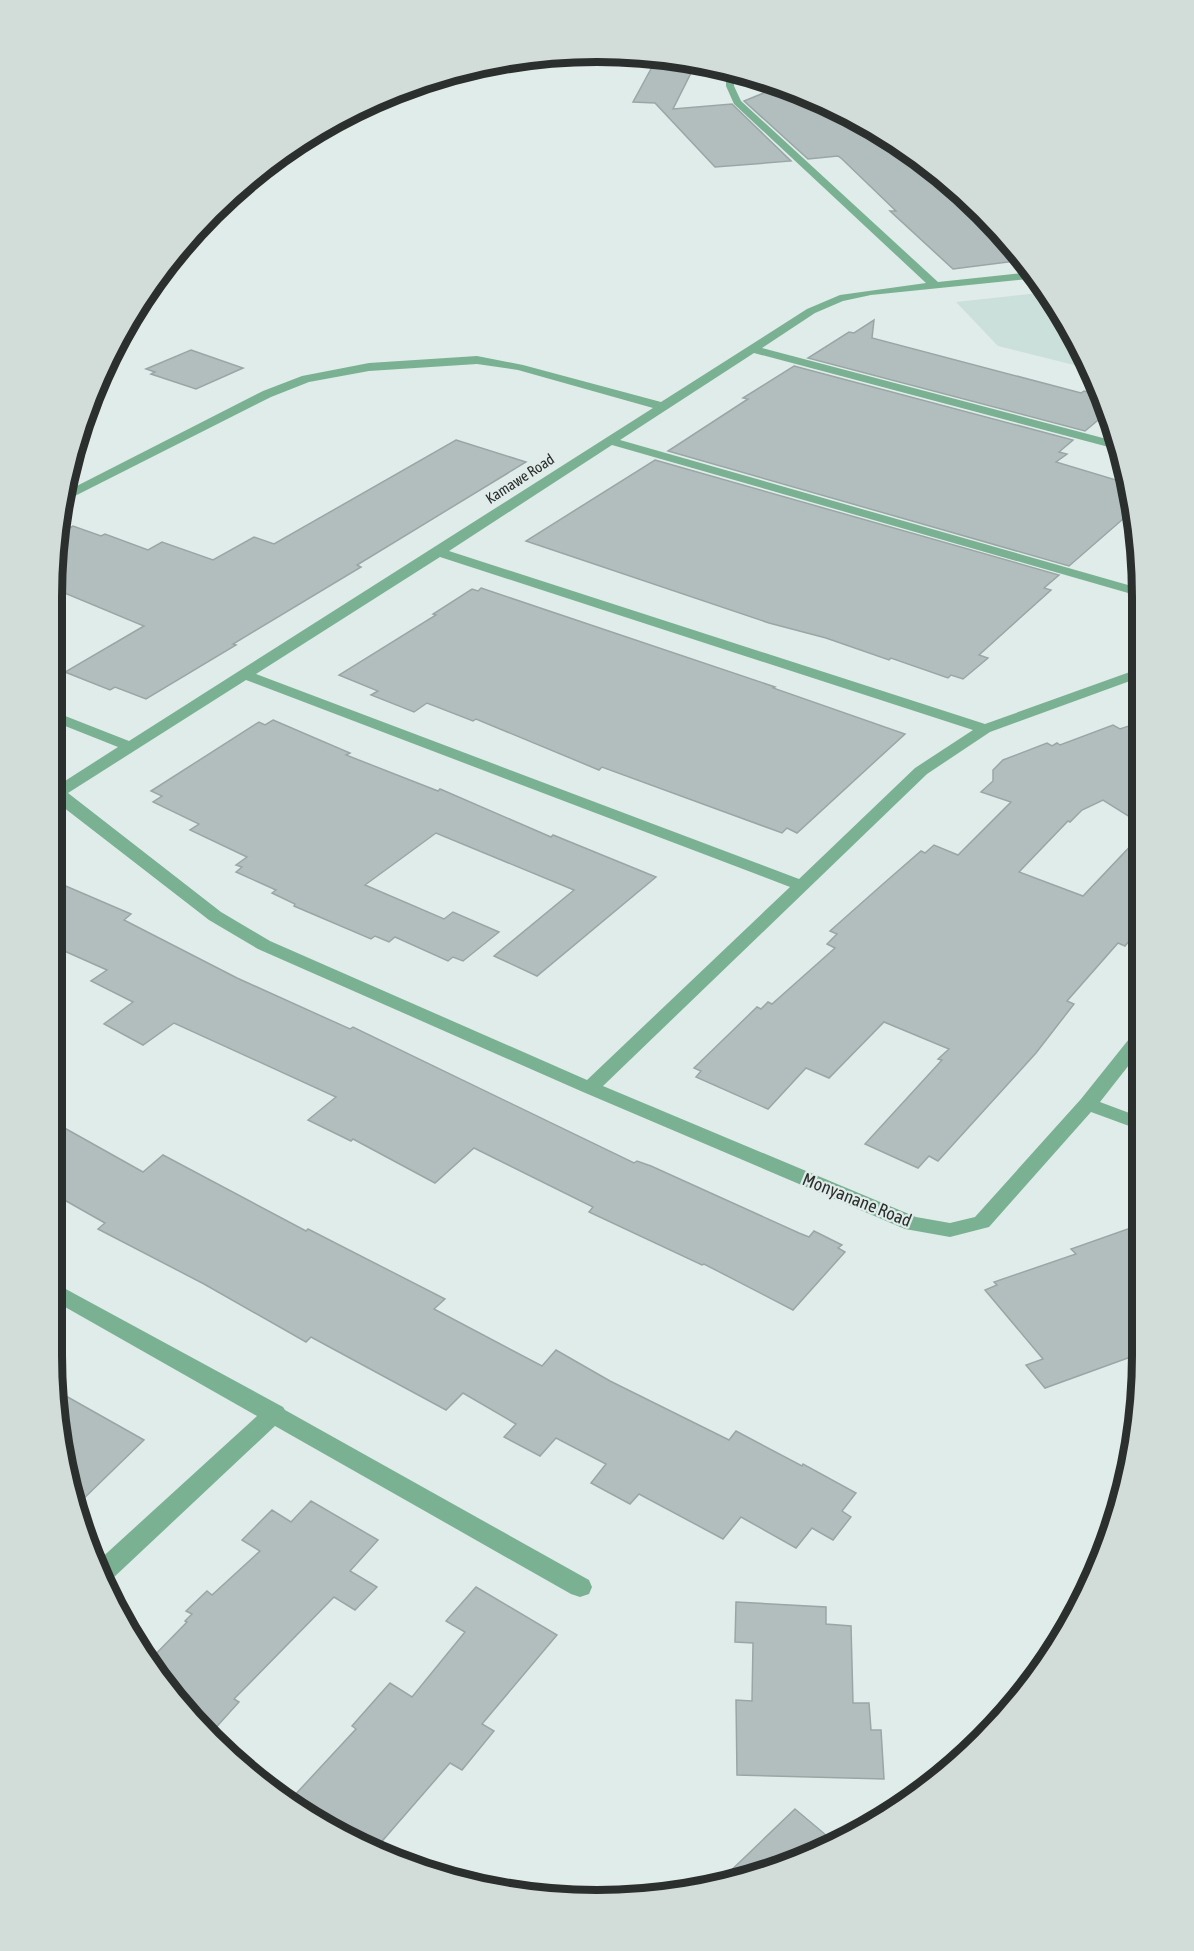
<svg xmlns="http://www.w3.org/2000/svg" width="1194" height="1951" font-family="'Asap Condensed',sans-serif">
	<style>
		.built { fill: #cbe0db }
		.building { fill: #b2bebe; stroke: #9aa6a6; stroke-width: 1.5 }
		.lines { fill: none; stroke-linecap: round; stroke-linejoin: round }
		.street { fill: #7ab193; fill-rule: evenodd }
		.labels { text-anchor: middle; stroke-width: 4.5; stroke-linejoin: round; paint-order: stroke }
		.far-street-label { font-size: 15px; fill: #2b2f2e; stroke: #e0ece9 }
		.street-label { font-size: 18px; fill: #2b2f2e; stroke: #e0ece9 }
		.rim { fill: none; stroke: #2b2f2e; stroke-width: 8 }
	</style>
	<rect width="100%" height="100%" fill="#e0ece9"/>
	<!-- built -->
	<polygon class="built" points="1047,292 1070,324 1090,369 998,346 956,302"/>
	<!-- building -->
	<g class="building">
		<polygon points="658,56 696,63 673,109 732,104 791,161 715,167 655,103 633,102"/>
		<polygon points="781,86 838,107 929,164 1008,237 1024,260 953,269 890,211 896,211 842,159 838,156 808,159 744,101"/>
		<polygon points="874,320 872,338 1081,393 1084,391 1102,396 1109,411 1085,431 808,358 849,332 854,333"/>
		<polygon points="191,350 243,368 196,389 151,374 155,372 146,369"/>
		<polygon points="794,366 1073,440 1059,452 1067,454 1056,462 1126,483 1131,512 1069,566 668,451 748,399 743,398"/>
		<polygon points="456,440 526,462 357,565 361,567 233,644 236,645 146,699 115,687 110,690 65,672 144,626 55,589 56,535 73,526 101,536 105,534 148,550 162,542 213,560 254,537 274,544"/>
		<polygon points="655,460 1059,575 1044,588 1051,590 979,655 988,658 963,679 951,675 948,678 891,658 889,660 826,638 769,623 526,541"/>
		<polygon points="481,588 775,687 773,688 905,734 797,833 787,828 782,833 602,767 599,770 476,719 473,721 427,703 414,712 371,695 378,691 339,675 436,615 433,614 472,589 478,591"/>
		<polygon points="273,720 350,753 346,755 438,791 440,789 551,837 553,835 656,877 537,976 494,956 574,890 436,833 365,885 444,919 453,912 499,932 463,961 453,957 448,961 395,937 389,942 375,936 371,939 294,906 295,904 272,893 276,890 236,872 242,867 236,865 247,857 190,830 199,824 153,802 162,796 151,791 259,722 265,725"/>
		<polygon points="1141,722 1141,824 1103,800 1082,810 1070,822 1068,821 1019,872 1083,896 1141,835 1140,928 1125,946 1118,943 1067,1001 1074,1004 1036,1053 938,1161 929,1156 918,1168 865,1144 942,1060 938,1059 949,1049 884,1022 829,1078 806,1068 768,1109 696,1077 701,1071 694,1068 757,1007 761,1009 768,1002 772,1004 835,948 827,944 837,934 830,931 883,884 921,851 925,853 934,845 958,855 1011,802 981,792 993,781 993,770 1003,760 1047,743 1052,746 1057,743 1060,745 1113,725 1120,729"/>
		<polygon points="54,881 131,914 124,920 237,978 350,1029 353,1027 634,1163 637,1161 651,1166 799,1233 809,1237 814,1231 842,1245 838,1248 845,1252 793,1310 704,1264 702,1265 589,1212 593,1207 474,1148 435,1183 353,1139 351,1141 308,1120 336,1097 174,1023 143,1045 104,1024 133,1002 91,981 107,970 53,946"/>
		<polygon points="52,1121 143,1172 163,1155 306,1231 308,1229 445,1299 434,1309 542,1366 556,1350 610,1381 729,1440 736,1431 802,1466 803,1464 856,1493 842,1511 851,1517 833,1540 812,1528 796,1548 741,1517 723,1539 639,1494 630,1504 591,1483 606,1464 556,1438 540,1456 504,1437 516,1424 463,1393 446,1410 311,1337 306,1342 204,1284 98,1229 105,1223 52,1193"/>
		<polygon points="1139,1225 1139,1354 1045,1388 1026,1365 1043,1359 985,1290 997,1285 994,1282 1076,1254 1071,1249"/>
		<polygon points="57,1391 144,1440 76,1506 68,1456"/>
		<polygon points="311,1501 378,1540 350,1571 377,1587 355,1610 334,1597 234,1699 239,1702 211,1733 164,1686 150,1660 187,1622 185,1621 192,1614 186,1611 207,1591 212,1595 260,1551 242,1540 272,1510 291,1522"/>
		<polygon points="476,1587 557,1635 482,1724 494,1731 462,1770 450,1763 377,1847 316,1815 293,1797 356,1729 352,1726 390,1683 412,1697 465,1632 446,1621"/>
		<polygon points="736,1602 826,1607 826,1624 851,1626 853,1703 869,1703 871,1730 881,1730 884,1779 737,1775 736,1700 752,1701 753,1643 735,1642"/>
		<polygon points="795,1809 833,1841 772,1871 721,1880"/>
	</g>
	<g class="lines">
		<!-- street -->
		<g class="street">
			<path d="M726 68 734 69V86L741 101 938 282 1033 272 1037 278 871 295 843 301 815 313 762 348 1118 442 1120 450 754 353 620 440 1142 589V597L612 445 449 551 985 724 1141 668V677L990 732 927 774 603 1086 916 1217 950 1223 975 1217 1081 1099 1133 1034 1140 1032V1051L1100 1102 1140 1117V1130L1091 1112 989 1227 950 1237 905 1229 583 1092 258 949 209 920 54 800V788L118 747 55 722V712L129 741 653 408 518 370 477 364 369 371 309 382 271 397 63 502 65 492 263 391 302 376 369 363 477 356 523 365 661 402 807 309 840 295 926 283 734 104 726 86ZM440 557 973 730 915 768 799 879 256 674ZM246 680 790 887 587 1080 270 941 221 912 68 793Z"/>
			<polygon points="51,1281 283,1407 285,1410 589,1580 592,1587 589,1594 580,1597 571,1594 275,1426 112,1579 107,1580 97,1562 257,1416 51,1299"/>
		</g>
	</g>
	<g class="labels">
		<!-- far-street labels -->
		<g class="far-street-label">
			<text transform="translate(520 479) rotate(-33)" y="5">Kamawe Road</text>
		</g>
		<!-- street labels -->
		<g class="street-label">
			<text transform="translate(857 1200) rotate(22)" y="6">Monyanane Road</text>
		</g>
	</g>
	<!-- crop -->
	<path d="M0 0H1194V1951H0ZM597 62H597A535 535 0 0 1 1132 597V1355A535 535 0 0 1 597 1890H597A535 535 0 0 1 62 1355V597A535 535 0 0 1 597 62Z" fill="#d2ddda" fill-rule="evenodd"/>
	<path class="rim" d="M597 62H597A535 535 0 0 1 1132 597V1355A535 535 0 0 1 597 1890H597A535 535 0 0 1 62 1355V597A535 535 0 0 1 597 62Z"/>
</svg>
